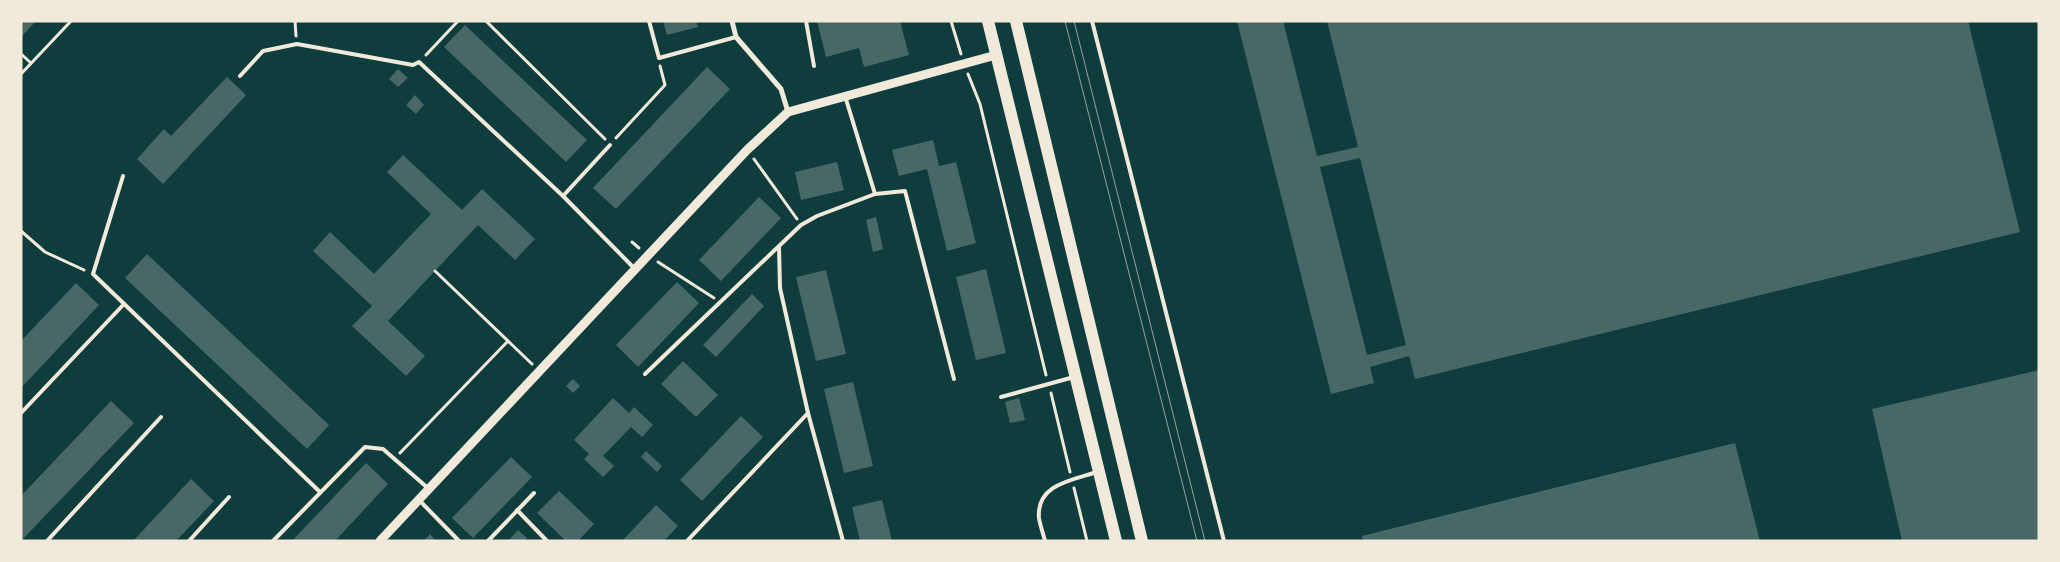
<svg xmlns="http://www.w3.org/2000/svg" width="2060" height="562" font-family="'Times New Roman',serif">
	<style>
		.building { fill: #486865; fill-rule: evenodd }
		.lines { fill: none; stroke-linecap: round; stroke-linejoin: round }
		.path { stroke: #f1e9da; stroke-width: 3 }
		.service { stroke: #f1e9da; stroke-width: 4 }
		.minor { stroke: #f1e9da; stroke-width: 5 }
		.tertiary { stroke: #f1e9da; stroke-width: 9 }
		.primary { stroke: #f1e9da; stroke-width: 12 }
		.tram { stroke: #97a49c; stroke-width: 1 }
	</style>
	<rect width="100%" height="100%" fill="#0f3d3e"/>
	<!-- building -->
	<g class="building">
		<polygon points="21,21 36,21 21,37"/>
		<polygon points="663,21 696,21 698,27 667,35"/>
		<polygon points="817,21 900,21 909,55 864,67 859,48 826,57"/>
		<path d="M1237 21H1283L1317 156 1358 147 1327 21H1968L2020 232 1415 379 1409 356 1370 367 1374 383 1331 394ZM1360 158 1406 345 1367 355 1320 167Z"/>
		<polygon points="465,25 587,140 566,162 444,47"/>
		<polygon points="707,67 730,89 616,209 593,188"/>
		<polygon points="398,69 408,78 398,87 389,79"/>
		<polygon points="227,77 246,95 163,184 137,159 164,129 171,136"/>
		<polygon points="415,95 424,105 416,114 406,105"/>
		<polygon points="933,140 939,166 956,162 976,243 947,251 927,169 899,176 892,150"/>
		<polygon points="403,155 462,210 482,189 535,239 515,260 478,225 388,321 425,356 406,376 352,326 372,306 313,251 330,232 374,274 431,214 387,172"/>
		<polygon points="837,162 844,190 801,200 795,172"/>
		<polygon points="759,197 781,218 721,281 699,260"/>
		<polygon points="876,217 883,249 873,252 866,220"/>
		<polygon points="147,254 329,425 307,449 125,278"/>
		<polygon points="986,269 1006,353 976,360 956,277"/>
		<polygon points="826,270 846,354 816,361 796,277"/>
		<polygon points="677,282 699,303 638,367 616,345"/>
		<polygon points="76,283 99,305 21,388 21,341"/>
		<polygon points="752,294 764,306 716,357 703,345"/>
		<polygon points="683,361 718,395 696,417 661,384"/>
		<polygon points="2039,370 2039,541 1902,541 1872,409"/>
		<polygon points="573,379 580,386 573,393 566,386"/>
		<polygon points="853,382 873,466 844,473 824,389"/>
		<polygon points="613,398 629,413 634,407 653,425 642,437 631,427 603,456 614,466 603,477 584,459 589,454 574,440"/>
		<polygon points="1019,398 1025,420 1010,423 1005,402"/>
		<polygon points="111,401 134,423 21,541 21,496"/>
		<polygon points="741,416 763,437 702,501 680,480"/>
		<polygon points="1735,443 1760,541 1363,541 1362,536"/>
		<polygon points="646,451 662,466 657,472 641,457"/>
		<polygon points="511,457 532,477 473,538 452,518"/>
		<polygon points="366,463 388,484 335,541 292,541"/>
		<polygon points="191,479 214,501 176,541 133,541"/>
		<polygon points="559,491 594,524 578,541 566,541 537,513"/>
		<polygon points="882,500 892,541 860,541 852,507"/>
		<polygon points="656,505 678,526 664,541 622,541"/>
		<polygon points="518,530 527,538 525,541 508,541"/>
		<polygon points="430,534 436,541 424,541"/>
	</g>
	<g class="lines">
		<!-- path -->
		<g class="path">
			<polyline points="295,21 296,36"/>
			<polyline points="486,21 605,139"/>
			<polyline points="951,21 961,54"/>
			<polyline points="21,54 31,63"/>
			<polyline points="426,55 458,21"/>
			<polyline points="21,74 71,21"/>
			<polyline points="968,74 980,104 1046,375"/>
			<polyline points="616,138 665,85 660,66"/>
			<polyline points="754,159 797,219"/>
			<polyline points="21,231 45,252 84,270"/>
			<polyline points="632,242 639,248"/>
			<polyline points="658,262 714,298"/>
			<polyline points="435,271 532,364"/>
			<polyline points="1051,393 1070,472"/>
			<polyline points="400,453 508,341"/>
			<polyline points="1074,488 1087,541"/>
		</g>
		<!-- service -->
		<g class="service">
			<polyline points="649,21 659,58 736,37"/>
			<polyline points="806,21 814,66"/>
			<polyline points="1092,21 1224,541"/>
			<polyline points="240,76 263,51 297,44 413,65 419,62 563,196 634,268"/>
			<polyline points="845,96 875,194 905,191 954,379"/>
			<polyline points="123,176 93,274 320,492"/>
			<polyline points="563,196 610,145"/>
			<polyline points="779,247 780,288 808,413 843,541"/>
			<polyline points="645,374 801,225 817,216 875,194"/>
			<polyline points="1001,397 1074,377"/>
			<polyline points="21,413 124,304"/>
			<polyline points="419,500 459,541"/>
			<polyline points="517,510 547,541"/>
			<polyline points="47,541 161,417"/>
			<polyline points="189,541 229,497"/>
			<polyline points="273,541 365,447 383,449 429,489"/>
			<polyline points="488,541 534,493"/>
			<polyline points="687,541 808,413"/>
			<path d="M1045 541C1043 533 1040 525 1039 518 1036 484 1073 480 1097 472"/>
		</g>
		<!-- minor -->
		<polyline class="minor" points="732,21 736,37 781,89 788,112"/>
		<!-- tertiary -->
		<polyline class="tertiary" points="380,541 747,150 788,112 996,55"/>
		<!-- primary -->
		<g class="primary">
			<polyline points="988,21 1116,541"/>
			<polyline points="1016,21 1142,541"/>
		</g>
		<!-- tram -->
		<g class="tram">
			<polyline points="1065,21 1197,541"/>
			<polyline points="1074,21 1205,541"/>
		</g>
	</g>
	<!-- border -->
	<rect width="2060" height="562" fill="none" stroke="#f1e9da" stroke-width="45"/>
</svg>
